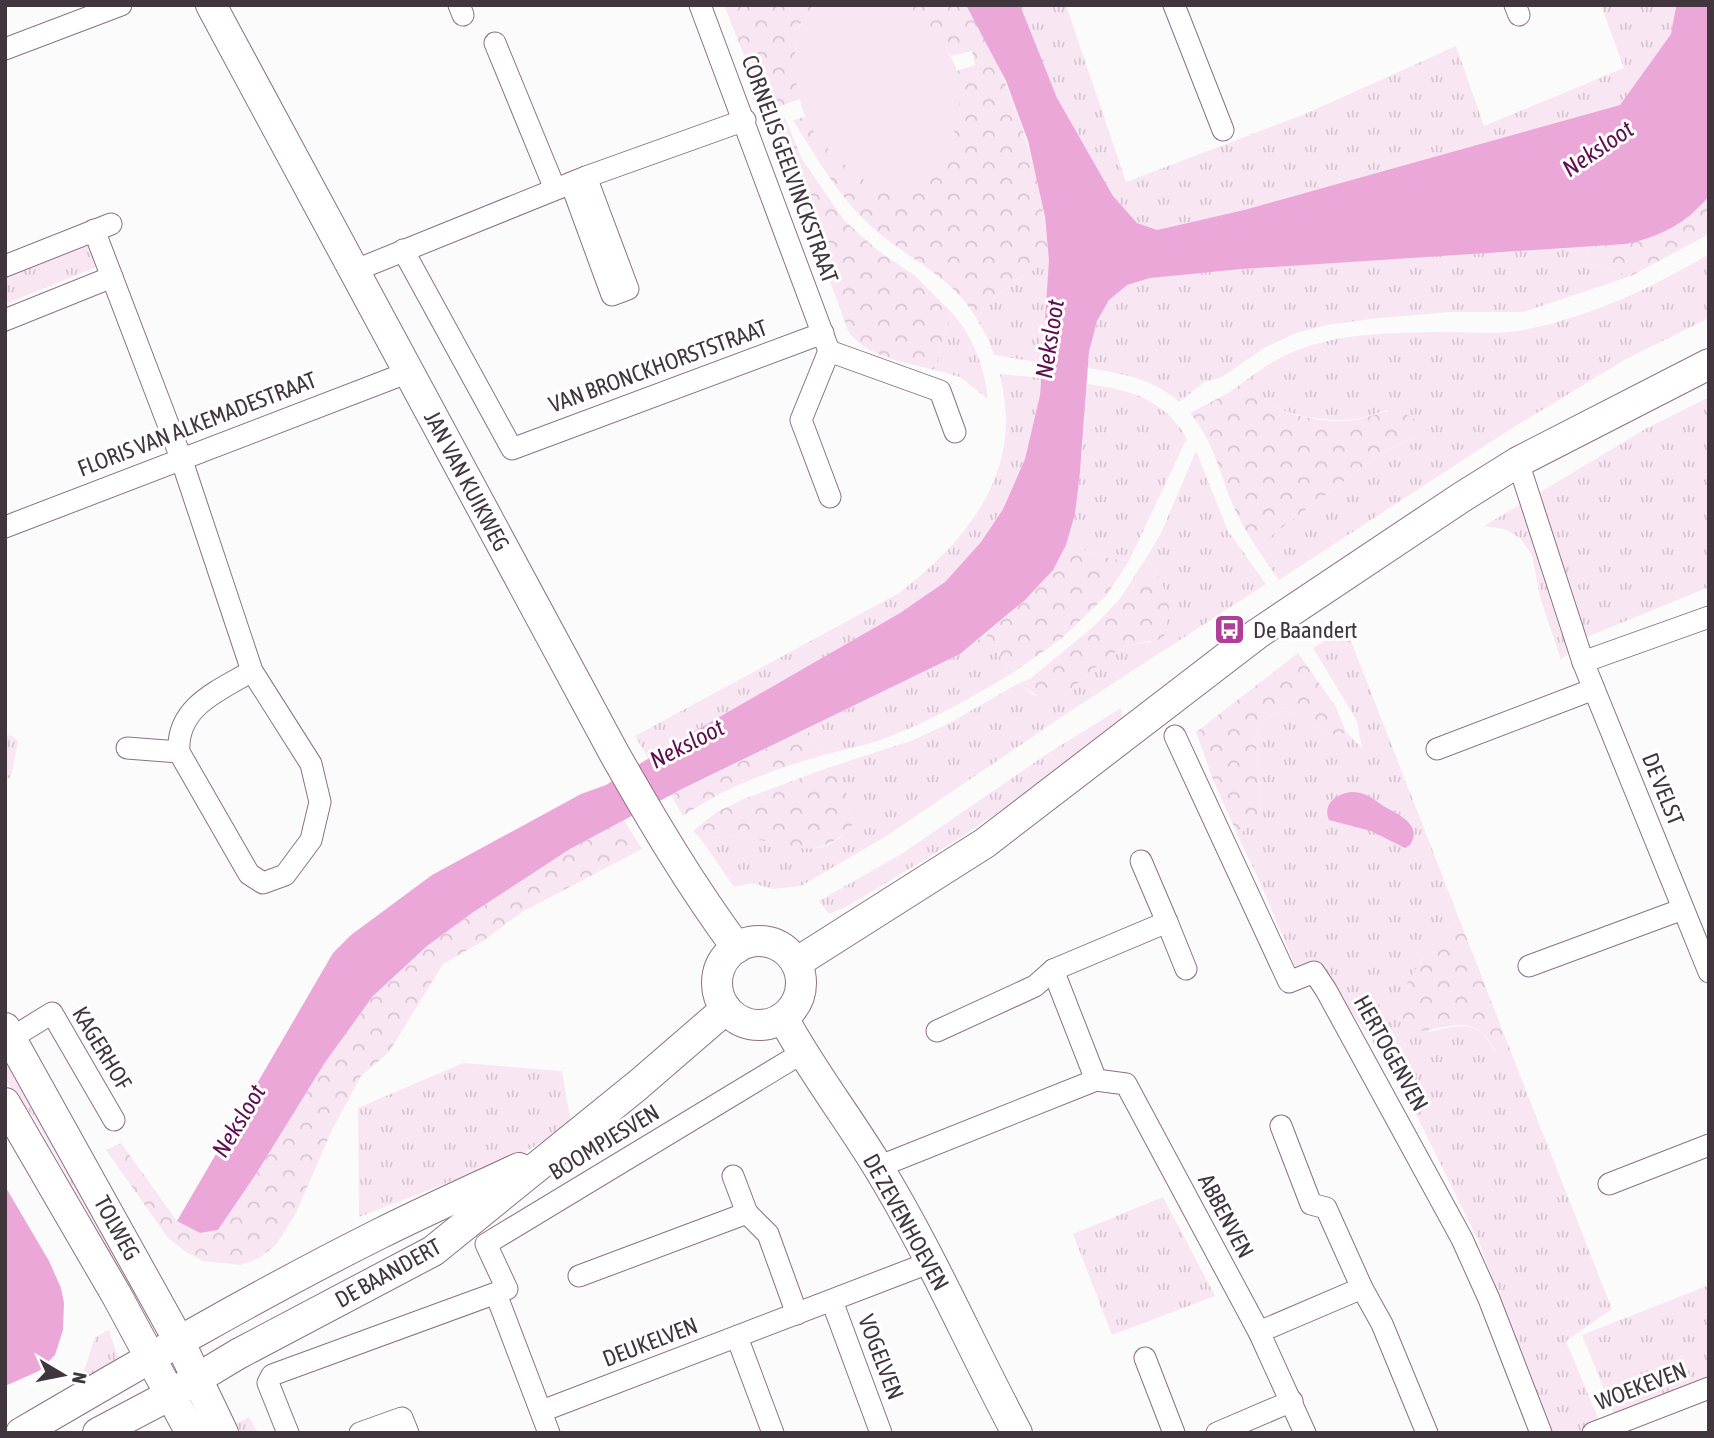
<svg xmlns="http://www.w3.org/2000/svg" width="1714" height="1438" font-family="'Asap Condensed',sans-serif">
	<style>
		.grass { fill: url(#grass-tufts) }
		.forest { fill: url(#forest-crowns) }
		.garden { fill: #f9e6f3 }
		.water { fill: #eca7d9 }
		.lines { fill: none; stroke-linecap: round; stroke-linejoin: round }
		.street-casing { stroke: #8d7185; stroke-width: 23 }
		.secondary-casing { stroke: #8d7185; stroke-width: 32 }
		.street { stroke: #fff; stroke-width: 21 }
		.secondary { stroke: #fff; stroke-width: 30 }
		.labels { text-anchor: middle; stroke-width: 6; stroke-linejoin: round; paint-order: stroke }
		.street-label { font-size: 23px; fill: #41353e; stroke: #fff }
		.poi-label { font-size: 23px; fill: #41353e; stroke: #fff; text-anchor: start }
		.water-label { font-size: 24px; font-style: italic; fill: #5f0f50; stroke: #fff }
	</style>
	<defs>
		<pattern id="grass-tufts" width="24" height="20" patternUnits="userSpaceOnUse" patternTransform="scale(1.75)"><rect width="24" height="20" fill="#f9e6f3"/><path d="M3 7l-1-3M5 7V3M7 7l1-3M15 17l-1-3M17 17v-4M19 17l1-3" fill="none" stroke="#d7c6d1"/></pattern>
		<pattern id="forest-crowns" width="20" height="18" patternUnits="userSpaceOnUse" patternTransform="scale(1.75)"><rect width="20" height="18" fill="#f9e6f3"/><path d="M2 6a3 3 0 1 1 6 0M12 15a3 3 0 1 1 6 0" fill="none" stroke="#d7c6d1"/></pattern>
	</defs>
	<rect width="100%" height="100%" fill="#fbfbfb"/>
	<!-- grass -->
	<g class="grass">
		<polygon points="1020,5 1066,5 1126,182 1305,114 1456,46 1484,126 1624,68 1601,5 1691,5 1676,7 1671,34 1620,105 1244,210 1157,230 1137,223 1113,196 1057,99"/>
		<polygon points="90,241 99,266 5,304 5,277"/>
		<path d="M1587 247 1590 264 1631 276 1523 312H1449L1371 319 1327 325 1296 333 1264 348 1222 377 1203 383 1179 402C1153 378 1122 374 1088 368 1090 339 1099 299 1127 284 1150 272 1195 274 1221 271 1343 260 1465 255 1587 247Z"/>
		<path d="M1709 254V318L1628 358 1506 432 1279 580 1256 547 1380 454 1413 437 1387 410C1376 413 1365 418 1355 419 1328 423 1280 415 1259 398 1253 394 1248 388 1242 383 1255 374 1268 364 1282 357 1331 332 1390 333 1444 332 1472 332 1500 335 1528 329 1592 316 1654 287 1709 254Z"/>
		<path d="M1050 260 1042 363 994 355 988 339 977 319C992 292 1024 276 1050 260Z"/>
		<path d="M952 313C973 336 985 368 988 399L960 377 934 370Z"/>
		<path d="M1000 374 1041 378 1040 395 1025 459 1003 508 981 542 945 582 900 613 648 758 635 736 899 593C953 552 1005 495 1006 423 1006 407 1003 390 1000 374Z"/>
		<path d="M1087 384C1131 390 1162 398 1187 438L1129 561C1104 558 1086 556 1068 537 1082 487 1083 435 1087 384Z"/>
		<polygon points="1709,397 1709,587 1582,639 1561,660 1540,597 1532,555 1520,538 1504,529 1484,526 1647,428"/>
		<path d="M1196 451 1228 531 1266 584 1069 712 888 835 801 886 772 889 753 883 734 887 700 838C713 837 726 835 739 836 781 840 838 873 854 811L830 767 911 741 950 723 1019 683 1033 695 1063 696 1109 656 1128 645 1151 642 1163 585 1147 557 1161 533Z"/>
		<path d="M1346 628 1458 916 1419 964 1429 1032C1501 1012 1476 1048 1520 1075L1612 1309 1566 1341 1600 1423 1575 1433H1547L1479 1242 1412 1106 1388 1064 1330 981 1303 985 1260 882 1238 836 1258 816 1261 804 1255 737C1258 728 1262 722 1271 716 1292 700 1310 728 1330 734 1335 735 1340 734 1346 732L1362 748 1357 721 1313 648Z"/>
		<path d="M986 634 1011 674C974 696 936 718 896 734 873 744 848 749 823 755L807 729 960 654Z"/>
		<polygon points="1121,708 1123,721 1044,781 957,840 846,907 829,914 819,901 903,853 1047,754"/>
		<polygon points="5,735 12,736 18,741 11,777 5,780"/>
		<polygon points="5,1052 142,1292 135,1297 36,1121 5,1079"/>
		<polygon points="463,1063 562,1071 571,1123 524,1153 359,1217 358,1108"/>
		<polygon points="1163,1197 1215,1296 1112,1335 1073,1234"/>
		<polygon points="1709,1285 1709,1378 1614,1414 1582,1335"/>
		<polygon points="109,1330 118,1357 102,1373 80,1384 95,1337"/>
		<polygon points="249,1417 258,1433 240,1433 236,1424"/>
	</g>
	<!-- forest -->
	<g class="forest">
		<polygon points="724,5 815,5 800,24 795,50 800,99 766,111"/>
		<path d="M908 5H966C1014 86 1040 167 1050 260 1024 276 992 292 977 319 951 275 909 260 873 228 839 198 817 158 793 120L805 117 829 150 950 143 959 99 957 71 975 65 972 51 951 56Z"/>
		<path d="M785 118 802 159 844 220 877 250 914 275 952 313 934 370C902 361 872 359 849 333L771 123Z"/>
		<polygon points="1709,196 1709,234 1631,276 1590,264 1587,247 1626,244 1698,209"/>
		<path d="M1242 383C1248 388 1253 394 1259 398 1282 416 1325 424 1354 420 1379 416 1392 402 1417 421L1418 428 1413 437 1380 454 1256 547C1250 537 1244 528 1239 518 1220 481 1218 447 1190 413L1230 392Z"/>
		<path d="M1068 537C1086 556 1104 558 1129 561L1106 596 1061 639 1011 674 986 634 1025 600 1066 545Z"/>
		<path d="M1147 557 1163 585 1169 607 1166 633 1161 639 1128 645 1109 656 1063 696C1044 702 1033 694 1019 683L1030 679 1094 626 1119 600Z"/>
		<path d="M1298 653 1336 707 1346 732C1340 734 1335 735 1330 734 1310 728 1292 700 1271 716 1262 722 1258 728 1255 737L1261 804 1258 816 1238 836 1212 777 1196 732Z"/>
		<path d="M807 729 823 755C773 770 727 786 683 816L671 795Z"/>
		<path d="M830 767C837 780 850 796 854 810 857 820 851 828 844 834 809 863 777 840 739 836 727 835 713 837 700 838L693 831 717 812 741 800Z"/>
		<polygon points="624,820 642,849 522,912 483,941 443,964 389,1052 361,1076 332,1130 296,1213 276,1245 259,1258 241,1265 203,1261 186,1252 168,1238 106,1150 121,1143 177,1221 200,1233 218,1230 256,1174 324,1064 373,996 427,946 472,913 570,849"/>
		<path d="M1458 916 1520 1075C1516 1072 1510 1070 1506 1066 1492 1052 1491 1031 1469 1026 1451 1022 1432 1032 1414 1031 1407 1025 1399 1019 1398 1009 1398 984 1443 935 1458 916Z"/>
	</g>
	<!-- garden -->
	<path class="garden" d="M815 5H908C923 19 949 48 956 68 963 89 959 121 951 142 942 162 914 190 891 190 874 190 857 175 845 165 831 152 812 134 805 116 795 91 791 52 800 26 802 19 810 12 815 5Z"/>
	<!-- water -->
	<g class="water">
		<path d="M966 5H1020L1057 98 1113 196 1137 223 1157 230 1244 210 1620 105 1671 34 1676 7 1709 5V196C1687 223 1660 237 1626 244L1242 269 1150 278 1127 285 1109 300 1097 321 1089 352 1080 472 1075 514 1066 545 1053 570 1025 600 960 654 682 789 570 849 472 913 427 946 373 996 324 1064 256 1174 218 1230 200 1233 177 1221 333 953 351 935 432 875 581 794 606 785 662 750 900 613 945 582 981 542 1003 509 1025 459 1040 395 1049 260 1045 217 1028 141 1006 81Z"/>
		<path d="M1351 792C1365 792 1372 798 1382 805 1396 814 1424 824 1410 845L1405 848 1371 831 1329 820C1322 803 1337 794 1351 792Z"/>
		<polygon points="5,1186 49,1261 61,1288 64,1303 63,1330 55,1355 39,1371 5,1386"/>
	</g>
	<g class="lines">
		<defs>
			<g id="street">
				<polyline points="459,5 463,15"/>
				<polyline points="700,5 829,351"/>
				<polyline points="1174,5 1223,130"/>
				<polyline points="1515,5 1519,15"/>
				<polyline points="495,43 555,189"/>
				<polyline points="5,49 121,5"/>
				<polyline points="571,183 612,295 628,289 586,177"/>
				<path d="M94 230 181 458 252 671 311 764 320 802 311 840 285 875 263 883 249 874 179 752C176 707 218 691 252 671"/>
				<polyline points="403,250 512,449 823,333"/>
				<polyline points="5,266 111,224"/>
				<polyline points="356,270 586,177 745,120"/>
				<polyline points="5,320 112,277"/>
				<polyline points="1518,462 1583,662"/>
				<polyline points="830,497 801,420 829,351 940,391 955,432"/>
				<polyline points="5,527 409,372"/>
				<polyline points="1709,617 1583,662 1709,972"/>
				<polyline points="1175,736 1289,982 1314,972 1326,990 1462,1239 1489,1299 1541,1433"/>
				<polyline points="127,748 179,752"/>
				<polyline points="1437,749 1594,689"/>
				<polyline points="1141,861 1167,922"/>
				<polyline points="1529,966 1683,909"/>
				<polyline points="1053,970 1096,1080"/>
				<polyline points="937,1031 1035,986 1053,970 1167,922 1186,969"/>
				<polyline points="5,1042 52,1013 114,1120"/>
				<polyline points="1281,1126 1311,1204 1326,1208 1362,1288 1382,1324 1427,1433"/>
				<polyline points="878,1167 1096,1080 1126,1084 1259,1332 1305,1433"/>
				<polyline points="1609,1184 1709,1145"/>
				<polyline points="747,1213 768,1234 797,1314"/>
				<polyline points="579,1276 747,1213 733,1176"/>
				<polyline points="496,1294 549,1433"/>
				<polyline points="832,1301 881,1433"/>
				<polyline points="1259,1332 1362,1288"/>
				<polyline points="737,1337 773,1433"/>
				<polyline points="1145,1358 1174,1433"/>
				<polyline points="542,1411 931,1262"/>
				<polyline points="288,1433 268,1383 272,1375 507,1289 486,1244 802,1053"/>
				<polyline points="360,1433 402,1418 408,1433"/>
				<polyline points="1217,1433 1292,1401"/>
				<polyline points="1593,1433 1709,1388"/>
			</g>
			<g id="secondary">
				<path d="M211 5 614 753C652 820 691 886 737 948"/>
				<circle cx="759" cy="983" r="42"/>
				<polyline points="796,963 985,843 1257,634 1462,497 1518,462 1709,364"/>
				<path d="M783 1018C811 1070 847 1116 878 1167 930 1252 970 1345 1017 1433"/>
				<polyline points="5,1028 179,1341 223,1433"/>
				<polyline points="5,1103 117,1296 191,1433"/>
				<path d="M21 1433C139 1364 257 1295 379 1234 425 1211 472 1190 519 1168"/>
				<polyline points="98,1433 170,1395 238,1354 433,1251 638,1085 726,1009"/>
			</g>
		</defs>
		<!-- street casing -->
		<use href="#street" class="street-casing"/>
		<!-- secondary casing -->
		<use href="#secondary" class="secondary-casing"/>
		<!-- street -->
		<use href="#street" class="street"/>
		<!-- secondary -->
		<use href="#secondary" class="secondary"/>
	</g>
	<!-- icons -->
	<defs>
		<symbol id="bus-square" viewBox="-11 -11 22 22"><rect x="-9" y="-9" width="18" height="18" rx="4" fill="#b03e98" stroke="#fff"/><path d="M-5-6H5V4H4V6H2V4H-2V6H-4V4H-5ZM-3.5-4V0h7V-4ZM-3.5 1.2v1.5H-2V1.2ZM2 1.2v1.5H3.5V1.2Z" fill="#fff"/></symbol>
	</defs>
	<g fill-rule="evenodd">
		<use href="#bus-square" x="1212" y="612" width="35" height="35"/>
	</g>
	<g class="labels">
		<!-- street labels -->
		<g class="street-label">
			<text transform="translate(790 169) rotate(70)" y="8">CORNELIS GEELVINCKSTRAAT</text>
			<text transform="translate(658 366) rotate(-20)" y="8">VAN BRONCKHORSTSTRAAT</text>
			<text transform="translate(197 424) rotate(-21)" y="8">FLORIS VAN ALKEMADESTRAAT</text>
			<text transform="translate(467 481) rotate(62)" y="8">JAN VAN KUIKWEG</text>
			<text transform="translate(1663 789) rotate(68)" y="8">DE VELST</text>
			<text transform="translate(102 1048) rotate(59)" y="8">KAGERHOF</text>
			<text transform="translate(1391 1053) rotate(61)" y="8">HERTOGENVEN</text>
			<text transform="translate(604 1142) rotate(-31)" y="8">BOOMPJESVEN</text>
			<text transform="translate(1226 1216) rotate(62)" y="8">ABBENVEN</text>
			<text transform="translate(906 1222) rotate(61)" y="8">DE ZEVENHOEVEN</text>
			<text transform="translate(117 1228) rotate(61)" y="8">TOLWEG</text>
			<text transform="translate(388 1273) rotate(-29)" y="8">DE BAANDERT</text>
			<text transform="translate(650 1342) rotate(-21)" y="8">DEUKELVEN</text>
			<text transform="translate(881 1357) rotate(69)" y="8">VOGELVEN</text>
			<text transform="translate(1641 1386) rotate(-21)" y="8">WOEKEVEN</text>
		</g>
		<!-- poi labels -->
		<g class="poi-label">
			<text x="1253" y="638">De Baandert</text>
		</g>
		<!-- water labels -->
		<g class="water-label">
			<text transform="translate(1598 149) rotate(-34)" y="8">Neksloot</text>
			<text transform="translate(1050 339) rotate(-81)" y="8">Neksloot</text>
			<text transform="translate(687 744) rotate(-27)" y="8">Neksloot</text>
			<text transform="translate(239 1121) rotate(-59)" y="8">Neksloot</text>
		</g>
	</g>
	<!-- border -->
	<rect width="1714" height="1438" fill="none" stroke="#41353e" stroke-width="14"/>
	<!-- north arrow -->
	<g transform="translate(63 1375) rotate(100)" stroke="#ffffff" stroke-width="5" paint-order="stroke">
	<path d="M0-5L12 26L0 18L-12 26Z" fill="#41353e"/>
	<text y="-10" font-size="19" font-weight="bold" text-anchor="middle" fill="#41353e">N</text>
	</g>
</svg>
